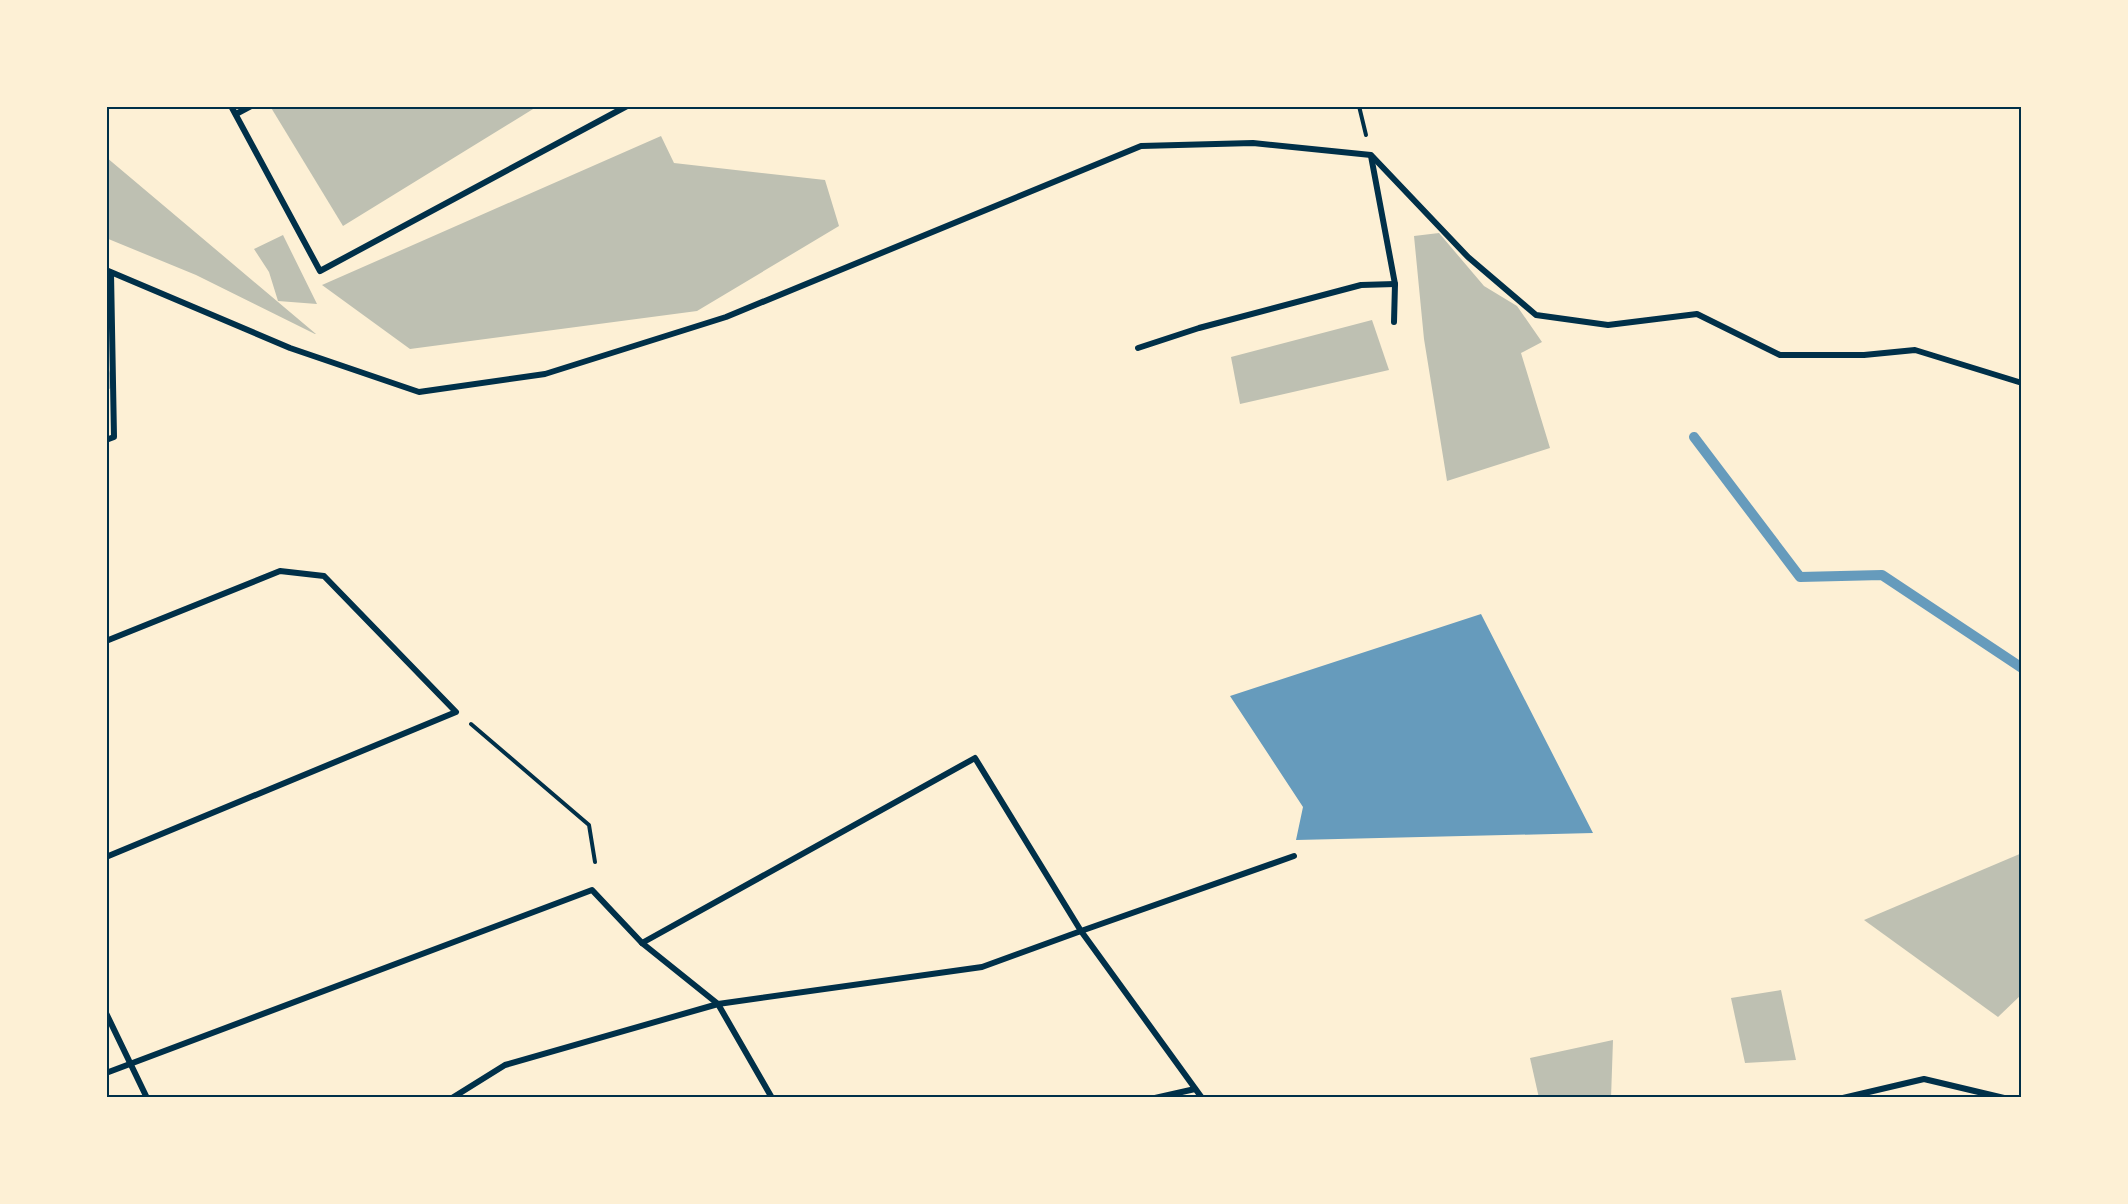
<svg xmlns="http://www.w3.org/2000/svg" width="2128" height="1204" font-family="'PT Sans Narrow',sans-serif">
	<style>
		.water { fill: #669bbc }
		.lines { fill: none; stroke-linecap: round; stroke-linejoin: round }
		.stream { stroke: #669bbc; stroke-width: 10 }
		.building { fill: #bec0b2 }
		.path { stroke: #003049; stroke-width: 4 }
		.minor { stroke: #003049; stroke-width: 6 }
		.neatline { fill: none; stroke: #003049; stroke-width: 2 }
	</style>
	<rect width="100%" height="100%" fill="#fdf0d5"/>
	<!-- water -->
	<polygon class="water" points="1481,614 1593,833 1296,840 1303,807 1230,696"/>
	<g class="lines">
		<!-- stream -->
		<polyline class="stream" points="1694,437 1800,577 1882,575 2022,668"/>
	</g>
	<!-- building -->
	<g class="building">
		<polygon points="270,106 538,106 343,226"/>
		<polygon points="661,136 674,163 825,180 839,226 697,311 410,349 322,285"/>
		<polygon points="106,157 316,334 315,334 196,275 106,238"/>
		<polygon points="1439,233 1484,286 1517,306 1542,342 1521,353 1550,448 1447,481 1424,339 1414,236"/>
		<polygon points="283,235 317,304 278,301 269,272 254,249"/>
		<polygon points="1372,320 1389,370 1240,404 1231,357"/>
		<polygon points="106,360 114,386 106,391"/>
		<polygon points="2022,853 2022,994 1998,1017 1864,920"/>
		<polygon points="1781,990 1796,1060 1745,1063 1731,998"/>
		<polygon points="1613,1040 1611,1098 1539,1098 1530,1058"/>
	</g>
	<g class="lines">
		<!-- path -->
		<g class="path">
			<polyline points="1359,106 1366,135"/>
			<polyline points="471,724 589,825 595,862"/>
		</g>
		<!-- minor -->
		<g class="minor">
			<polyline points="231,106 320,271 627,106"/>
			<polyline points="236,114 251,106"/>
			<polyline points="1371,156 1395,284 1394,322"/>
			<polyline points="106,270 290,348 419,392 545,374 726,317 1141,146 1253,143 1371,155 1468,257 1536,315 1608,325 1697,314 1780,355 1864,355 1915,350 2022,383"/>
			<polyline points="1138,348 1199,328 1361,285 1395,284"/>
			<polyline points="106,440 114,437 111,273"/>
			<polyline points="106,641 280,571 324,576 456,712 106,857"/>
			<polyline points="642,943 975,758 1081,931 1294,856"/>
			<polyline points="106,1013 147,1098"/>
			<polyline points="106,1073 592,890 642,943 718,1004 772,1098"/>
			<polyline points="452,1098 505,1065 718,1004 982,967 1081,931 1202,1098"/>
			<polyline points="1155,1098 1195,1089"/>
			<polyline points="1843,1098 1924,1079 2004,1098"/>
		</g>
	</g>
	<!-- border -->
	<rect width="2128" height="1204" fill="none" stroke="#fdf0d5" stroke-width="216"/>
	<rect x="108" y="108" width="1912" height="988" class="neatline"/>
</svg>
